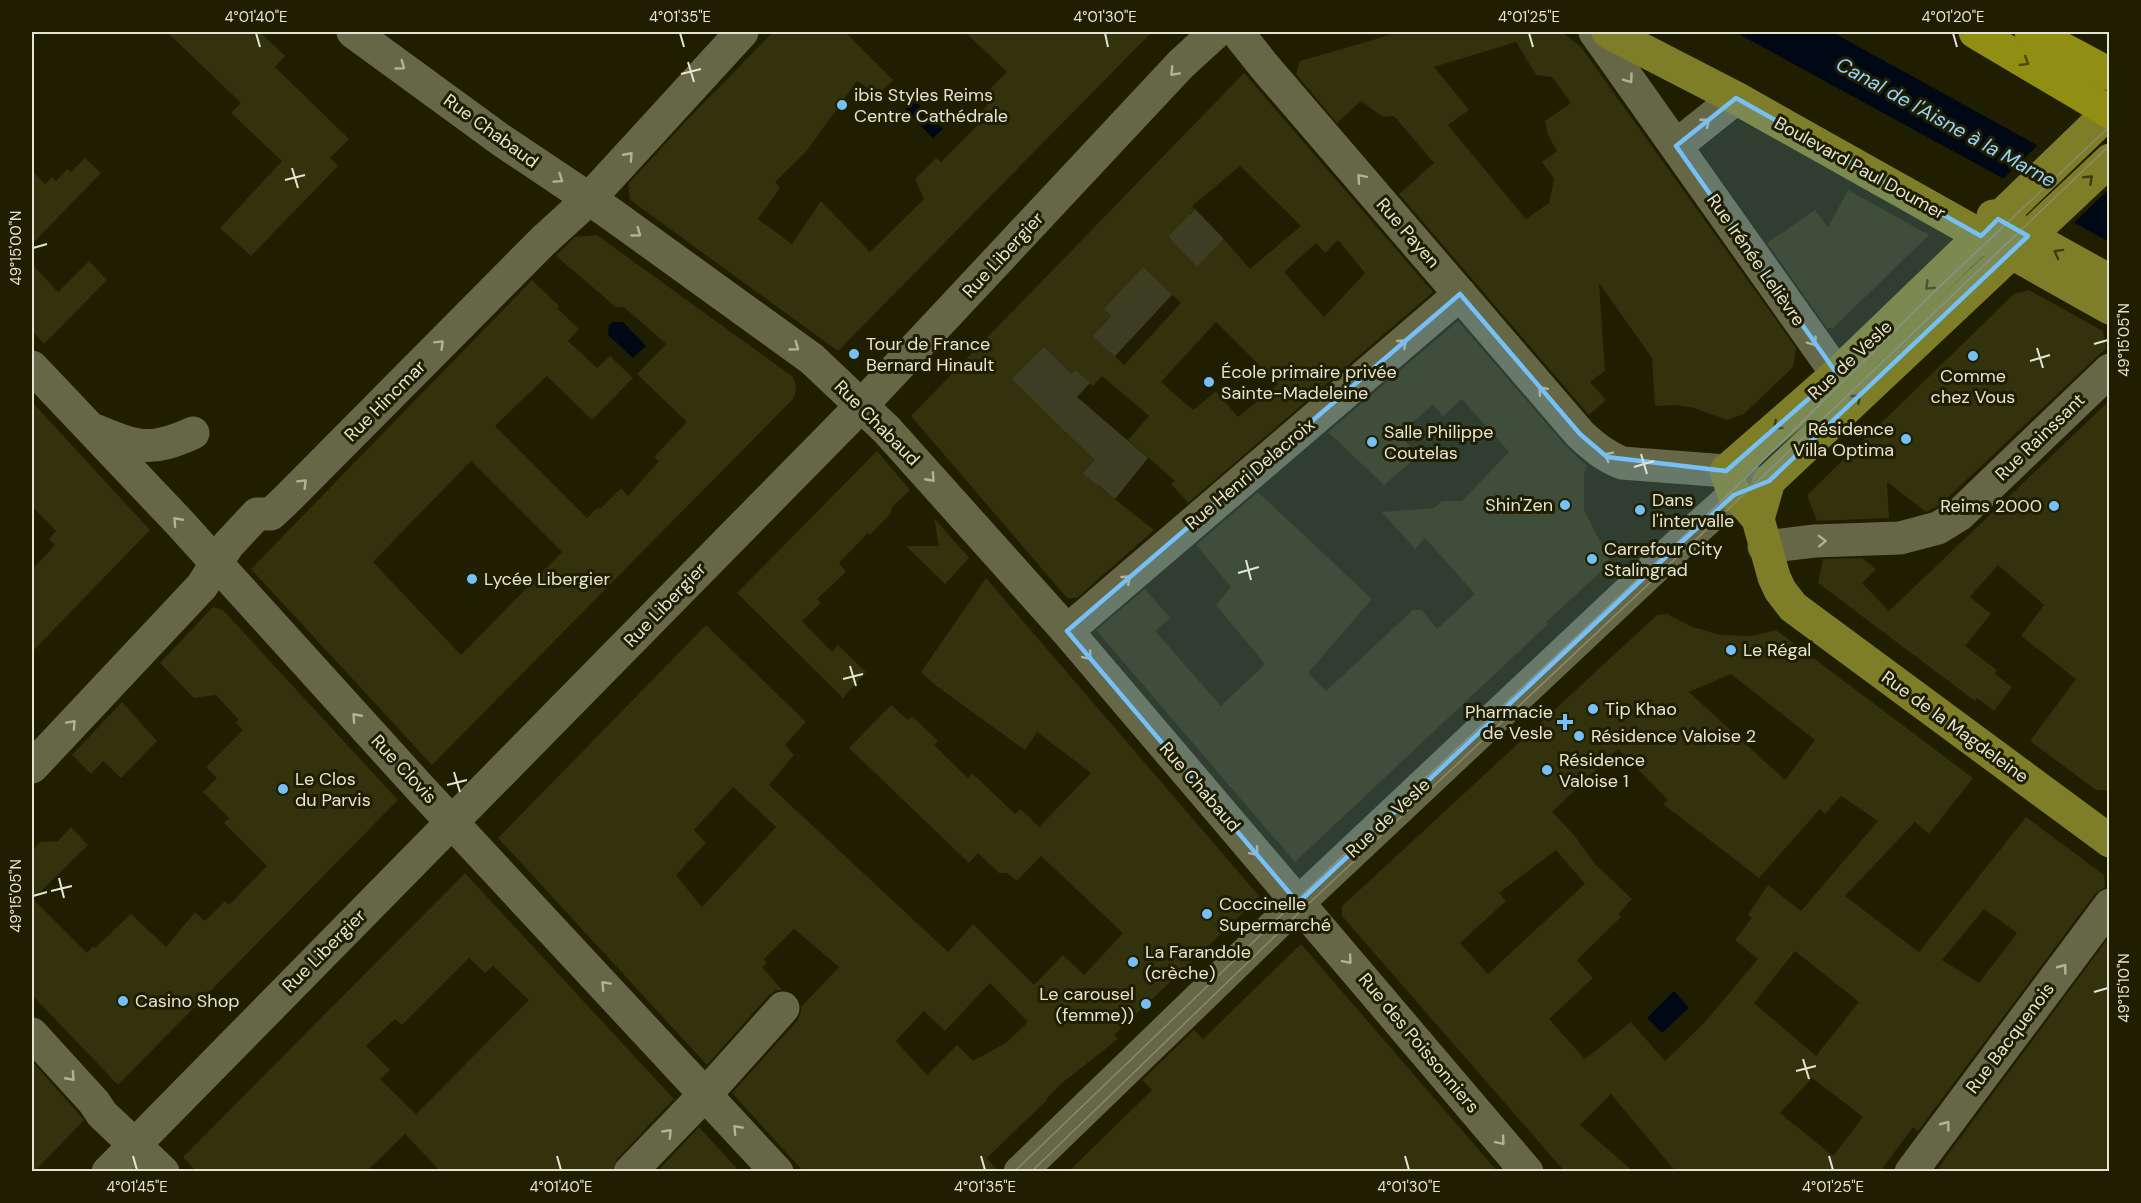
<svg xmlns="http://www.w3.org/2000/svg" width="2141" height="1203" font-family="'DM Sans',sans-serif">
	<style>
		.green { fill: #3d3d24 }
		.water { fill: #000715 }
		.pier { fill: #1f1e01 }
		.building { fill: #32320c; fill-rule: evenodd }
		.lines { fill: none; stroke-linecap: round; stroke-linejoin: round }
		.minor { stroke: #666747; stroke-width: 33 }
		.major { stroke: #7f7e28; stroke-width: 33 }
		.highway { stroke: #908e13; stroke-width: 33 }
		.tram { stroke: #898972; stroke-width: 1.5 }
		.oneway { stroke: #4c4b08 }
		.oneway2 { stroke: #b2b29b }
		.oneway3 { stroke: #3c3b0d }
		.marked { fill: #75c0f6; fill-opacity: 0.2; stroke: #75c0f6; stroke-width: 4.5; stroke-linejoin: round }
		.ticks { fill: none; stroke: #e4e4d3; stroke-width: 2 }
		.poi-dot { fill: #75c0f6; stroke: #1f1e01; stroke-width: 2 }
		.labels { text-anchor: middle; stroke-width: 6; stroke-linejoin: round; paint-order: stroke }
		.poi-label { font-size: 18px; fill: #e4e4d3; stroke: #1f1e01; text-anchor: start }
		.street-label { font-size: 18px; fill: #e4e4d3; stroke: #1f1e01 }
		.water-label { font-size: 20px; font-style: italic; fill: #98d2fe; stroke: #1f1e01 }
		.neatline { fill: none; stroke: #e4e4d3; stroke-width: 2 }
		.ticks-label { font-size: 15px; text-anchor: middle; fill: #e4e4d3 }
	</style>
	<rect width="100%" height="100%" fill="#1f1e01"/>
	<!-- green -->
	<polygon class="green" points="1180,205 1190,215 1195,209 1224,239 1077,397 1148,458 1115,499 1098,485 1090,492 1069,488 1094,460 1011,379 1044,346 1071,374 1078,367 1066,355 1103,325 1111,316 1103,309 1122,279 1165,249 1172,241 1159,227"/>
	<!-- water -->
	<g class="water">
		<polygon points="1735,32 1832,32 2109,185 2109,242 2073,222 2006,180"/>
		<polygon points="915,101 943,129 933,138 905,110"/>
		<polygon points="613,322 623,322 646,346 633,358 608,335 609,325"/>
		<polygon points="1674,991 1689,1008 1662,1033 1647,1018"/>
	</g>
	<!-- pier -->
	<polygon class="pier" points="2040,143 2110,182 2109,189 2072,225 2001,181"/>
	<!-- building -->
	<g class="building">
		<polygon points="167,32 260,32 285,56 275,67 349,139 330,158 338,166 251,256 220,228 282,161 231,113 241,103"/>
		<polygon points="773,32 845,32 893,80 878,95 857,81 806,152 775,182 780,188 758,219 792,244 821,201 870,252 924,199 915,179 936,158 941,162 982,121 977,116 987,106 984,95 1007,72 965,32 1152,32 838,351 630,200 628,184 690,117"/>
		<path d="M1400 32H1562L1581 47 1796 348 1793 367 1744 414 1727 420 1694 408 1675 405 1655 406 1652 358 1599 283 1605 371 1590 382 1606 400 1589 415 1399 194 1434 163 1394 116 1383 117 1361 101 1337 123 1296 74 1300 61ZM1516 42 1536 75 1552 77 1571 103 1545 121 1548 135 1557 151 1542 162 1554 179 1549 203 1526 219 1448 125 1469 110 1434 67Z"/>
		<path d="M1244 73 1433 292 1188 503 1171 484 1175 481 1128 440 1149 416 1102 376 1093 386 1075 370 1071 374 1044 346 1011 379 1094 460 1082 473 1154 530 1077 598H1067L911 416ZM1240 166 1301 226 1250 269 1224 239 1197 267 1168 237 1195 209 1192 206ZM1338 240 1365 273 1324 317 1284 272 1316 243 1325 253ZM1143 267 1181 303 1124 365 1093 336 1111 316 1104 309ZM1216 322 1278 384 1238 417 1216 391 1193 410 1161 382Z"/>
		<polygon points="85,158 101,173 32,244 32,171 45,184 52,177 56,181 67,169 71,172"/>
		<polygon points="1848,190 1929,235 1833,328 1827,328 1767,243 1815,210 1828,228"/>
		<path d="M597 235 793 377 796 386 795 394 793 399 432 765 251 569 532 280 559 306 557 308 579 329 568 341 597 368 610 356 633 378 592 420 547 376 495 426 587 518 598 507 600 509 621 488 628 496 659 461 654 457 687 422 637 374 666 344 624 307H616L556 256 575 237ZM471 461 562 552 461 655 373 562Z"/>
		<polygon points="89,261 107,280 44,344 32,331 32,264 58,292"/>
		<polygon points="2029,290 2103,331 2106,348 1941,504 1926,512 1887,482 1889,518 1817,521 1807,495 2014,294"/>
		<polygon points="1458,321 1566,446 1587,466 1584,474 1584,510 1609,559 1606,567 1546,622 1548,624 1295,862 1096,630 1145,589 1170,618 1155,631 1221,706 1265,664 1216,605 1231,587 1196,545 1258,492 1372,599 1308,673 1326,691 1413,610 1422,610 1437,629 1475,594 1425,538 1415,549 1382,512 1434,508 1442,501 1462,501 1509,452 1462,399 1443,416 1433,405 1399,434 1418,456 1384,485 1328,432"/>
		<polygon points="2109,401 2109,790 2096,790 2030,741 2076,679 2021,636 2044,605 1998,565 1970,597 1991,614 1965,646 1997,670 1995,674 2012,687 1994,711 1977,698 1975,701 1818,583 1823,559 1862,558 1876,569 1862,583 1889,611"/>
		<polygon points="32,402 150,530 32,652 32,570 55,545 49,539 56,531 32,506"/>
		<polygon points="877,451 910,490 892,507 891,513 870,535 868,533 839,563 846,572 817,599 821,603 802,621 832,652 838,645 866,672 843,698 737,593"/>
		<polygon points="934,518 969,558 945,584 906,546 939,546"/>
		<path d="M986 578 1260 897 1114 1035 1118 1039 1062 1083 1047 1098 1046 1101 987 1158 999 1172H804L732 1093 797 1021 801 1012V1007L839 967 794 929 764 959 767 963 762 967 782 990H777L769 995 707 1065 498 838 706 625 806 722 785 745 794 755 769 785 948 952 973 924 1034 985 1063 955 1084 975 1123 933 1041 856 1017 881 1007 873H999L978 853 969 863 849 748 891 705 908 720 912 716 938 741 934 745 968 778 972 773 1015 814 1021 809 1039 827 1091 773 1037 732 1025 750 935 685 921 672ZM733 787 776 827 702 907 676 875 706 843 694 830ZM990 983 1028 1022 1007 1042 973 1061 957 1045 927 1075 896 1041 924 1011 945 1031Z"/>
		<polygon points="213,607 223,610 398,800 118,1085 32,995 32,851 40,842 58,841 71,827 88,845 33,899 87,953 93,946 95,948 131,914 166,947 195,912 205,921 225,901 229,905 267,866 224,823 229,818 203,792 217,778 206,767 243,730 235,722 239,720 216,695 194,698 160,663"/>
		<path d="M1667 614 1690 626 1721 635 1752 636 1776 630 1973 778 1929 834 1915 822 1845 896 1919 952 2026 817 2104 875 2105 887 2095 894 1918 1131 1913 1127 1880 1172H1676L1611 1094 1580 1125 1634 1172H1565L1342 916V906L1391 861 1657 615ZM1731 674 1815 740 1785 780 1689 692ZM1618 749 1668 800 1663 804 1759 878 1820 809 1825 814 1841 796 1878 821 1801 911 1768 885 1748 915 1752 918 1735 940 1758 959 1704 1023 1665 1061 1631 1022 1585 1059 1549 1019 1593 978 1577 960 1621 917 1618 914 1632 899 1595 864 1574 835 1552 812ZM1556 850 1585 884 1488 974 1460 943 1506 901 1499 893ZM1984 909 2017 933 1979 983 1942 960ZM1795 951 1859 1002 1816 1056 1754 1003ZM1812 1078 1863 1117 1833 1156 1780 1113Z"/>
		<polygon points="122,702 157,741 121,778 103,761 91,774 72,755"/>
		<path d="M465 873 674 1099 617 1159 612 1172H441L405 1134 366 1172H197L183 1157ZM469 958 485 973 493 966 529 1000 416 1114 380 1079 390 1070 366 1046 395 1019 402 1025Z"/>
		<polygon points="2109,937 2109,1172 1936,1172 1949,1153"/>
		<polygon points="1301,944 1498,1172 1068,1172 1152,1090 1142,1080 1194,1030 1203,1039"/>
		<polygon points="32,1061 84,1120 34,1172 32,1172"/>
		<polygon points="699,1127 740,1172 657,1172"/>
	</g>
	<g class="lines">
		<!-- minor -->
		<g class="minor">
			<polyline points="353,32 501,140 607,211 812,359 887,430 1067,631 1527,1172"/>
			<path d="M1237 32 1264 66 1580 434C1594 447 1605 456 1622 463L1726 471"/>
			<polyline points="1595,32 1837,374"/>
			<polyline points="1676,146 1736,98"/>
			<polyline points="32,367 179,522 420,788 777,1172"/>
			<path d="M97 431C138 448 151 452 193 433"/>
			<polyline points="1764,547 1815,541 1900,538 1938,528 1959,515 2110,370"/>
			<polyline points="1067,631 1460,294"/>
			<polyline points="32,767 202,586 228,545 257,514 271,514 285,501 543,241 589,199 742,32"/>
			<polyline points="32,1034 94,1102 102,1114 163,1172"/>
			<polyline points="108,1172 862,405 1181,64 1216,32"/>
			<polyline points="630,1172 714,1085 783,1008"/>
			<polyline points="1020,1172 1298,903 1686,538 1734,495 1759,483"/>
			<polyline points="1911,1172 2110,905"/>
		</g>
		<!-- major -->
		<g class="major">
			<polyline points="1608,32 1736,98 2110,308"/>
			<polyline points="2110,111 1837,374 1726,471 1734,495 1740,498 1758,519 1774,577 1780,590 1793,607 2110,841"/>
			<polyline points="1993,216 2110,281"/>
			<polyline points="1758,519 1769,481 2110,160"/>
		</g>
		<!-- highway -->
		<g class="highway">
			<polyline points="1975,32 2110,112"/>
			<polyline points="2031,32 2110,74"/>
		</g>
		<!-- tram -->
		<g class="tram">
			<polyline points="1014,1172 1351,848 1733,490 1937,289 2110,126"/>
			<polyline points="1031,1172 1304,908 1740,498 2110,145"/>
		</g>
	</g>
	<!-- one-way arrows -->
	<defs><path id="oneway-chevron" d="M-2-3.5L2.5 0L-2 3.5" fill="none" stroke-width="1.6" stroke-linecap="round" stroke-linejoin="round" transform="scale(1.5)"/></defs>
	<use class="oneway" href="#oneway-chevron" transform="translate(2025 62) rotate(31)"/>
	<g class="oneway2">
		<use href="#oneway-chevron" transform="translate(401 66) rotate(36)"/>
		<use href="#oneway-chevron" transform="translate(1174 72) rotate(133)"/>
		<use href="#oneway-chevron" transform="translate(1629 79) rotate(55)"/>
		<use href="#oneway-chevron" transform="translate(1706 122) rotate(-39)"/>
		<use href="#oneway-chevron" transform="translate(629 156) rotate(-48)"/>
		<use href="#oneway-chevron" transform="translate(1361 178) rotate(-131)"/>
		<use href="#oneway-chevron" transform="translate(559 179) rotate(34)"/>
		<use href="#oneway-chevron" transform="translate(637 233) rotate(36)"/>
		<use href="#oneway-chevron" transform="translate(1813 342) rotate(55)"/>
		<use href="#oneway-chevron" transform="translate(1403 343) rotate(-41)"/>
		<use href="#oneway-chevron" transform="translate(440 344) rotate(-45)"/>
		<use href="#oneway-chevron" transform="translate(795 347) rotate(36)"/>
		<use href="#oneway-chevron" transform="translate(1542 390) rotate(-131)"/>
		<use href="#oneway-chevron" transform="translate(1608 456) rotate(-153)"/>
		<use href="#oneway-chevron" transform="translate(931 478) rotate(48)"/>
		<use href="#oneway-chevron" transform="translate(303 483) rotate(-45)"/>
		<use href="#oneway-chevron" transform="translate(177 521) rotate(-132)"/>
		<use href="#oneway-chevron" transform="translate(1822 541) rotate(-2)"/>
		<use href="#oneway-chevron" transform="translate(1127 579) rotate(-41)"/>
		<use href="#oneway-chevron" transform="translate(1088 656) rotate(50)"/>
		<use href="#oneway-chevron" transform="translate(356 717) rotate(-132)"/>
		<use href="#oneway-chevron" transform="translate(72 724) rotate(-47)"/>
		<use href="#oneway-chevron" transform="translate(1255 852) rotate(49)"/>
		<use href="#oneway-chevron" transform="translate(1348 960) rotate(50)"/>
		<use href="#oneway-chevron" transform="translate(2063 968) rotate(-53)"/>
		<use href="#oneway-chevron" transform="translate(605 985) rotate(-133)"/>
		<use href="#oneway-chevron" transform="translate(71 1077) rotate(48)"/>
		<use href="#oneway-chevron" transform="translate(1946 1125) rotate(-53)"/>
		<use href="#oneway-chevron" transform="translate(737 1129) rotate(-133)"/>
		<use href="#oneway-chevron" transform="translate(668 1133) rotate(-46)"/>
		<use href="#oneway-chevron" transform="translate(1501 1141) rotate(50)"/>
	</g>
	<g class="oneway3">
		<use href="#oneway-chevron" transform="translate(2089 179) rotate(-43)"/>
		<use href="#oneway-chevron" transform="translate(2058 253) rotate(-151)"/>
		<use href="#oneway-chevron" transform="translate(1929 286) rotate(136)"/>
		<use href="#oneway-chevron" transform="translate(1857 398) rotate(-43)"/>
		<use href="#oneway-chevron" transform="translate(1777 426) rotate(139)"/>
	</g>
	<!-- marked area -->
	<path class="marked" d="M1736 98 1981 236 1998 219 2028 236 1769 481 1734 495 1686 538 1298 903 1067 631 1460 294 1580 434 1607 457 1726 471 1837 374 1676 146Z"/>
	<!-- ticks -->
	<path class="ticks" d="M256 33 260 47M680 33 684 47M1105 33 1108 47M1529 33 1533 47M1953 33 1957 47M688 62 694 82M681 74 701 69M292 168 298 188M285 180 305 175M33 248 47 244M2094 344 2108 340M2037 348 2043 368M2030 361 2050 355M1641 454 1647 474M1634 467 1654 461M1246 560 1251 580M1238 573 1259 567M850 666 856 686M843 679 863 674M454 772 460 792M447 785 467 780M59 878 64 898M51 891 72 886M33 896 47 892M2094 992 2108 988M1803 1059 1809 1079M1796 1071 1816 1066M133 1156 137 1170M557 1156 561 1170M981 1156 985 1170M1405 1156 1409 1170M1829 1156 1833 1170"/>
	<!-- markers -->
	<g class="poi-dot">
		<circle cx="842" cy="105" r="6"/>
		<circle cx="854" cy="354" r="6"/>
		<circle cx="1973" cy="356" r="6"/>
		<circle cx="1209" cy="382" r="6"/>
		<circle cx="1906" cy="439" r="6"/>
		<circle cx="1372" cy="442" r="6"/>
		<circle cx="1565" cy="505" r="6"/>
		<circle cx="2054" cy="506" r="6"/>
		<circle cx="1640" cy="510" r="6"/>
		<circle cx="1592" cy="559" r="6"/>
		<circle cx="472" cy="579" r="6"/>
		<circle cx="1731" cy="650" r="6"/>
		<circle cx="1593" cy="709" r="6"/>
		<path d="M1562 713h6v6h6v6h-6v6h-6v-6h-6v-6h6z"/>
		<circle cx="1579" cy="736" r="6"/>
		<circle cx="1547" cy="770" r="6"/>
		<circle cx="283" cy="789" r="6"/>
		<circle cx="1207" cy="914" r="6"/>
		<circle cx="1133" cy="962" r="6"/>
		<circle cx="123" cy="1001" r="6"/>
		<circle cx="1146" cy="1004" r="6"/>
	</g>
	<g class="labels">
		<!-- poi labels -->
		<g class="poi-label">
			<text x="854" y="101">ibis Styles Reims<tspan x="854" dy="21">Centre Cathédrale</tspan></text>
			<text x="866" y="350">Tour de France<tspan x="866" dy="21">Bernard Hinault</tspan></text>
			<text x="1221" y="378">École primaire privée<tspan x="1221" dy="21">Sainte-Madeleine</tspan></text>
			<text x="1973" y="382" text-anchor="middle">Comme<tspan x="1973" dy="21">chez Vous</tspan></text>
			<text x="1894" y="435" text-anchor="end">Résidence<tspan x="1894" dy="21">Villa Optima</tspan></text>
			<text x="1384" y="438">Salle Philippe<tspan x="1384" dy="21">Coutelas</tspan></text>
			<text x="1652" y="506">Dans<tspan x="1652" dy="21">l'intervalle</tspan></text>
			<text x="1553" y="511" text-anchor="end">Shin'Zen</text>
			<text x="2042" y="512" text-anchor="end">Reims 2000</text>
			<text x="1604" y="555">Carrefour City<tspan x="1604" dy="21">Stalingrad</tspan></text>
			<text x="484" y="585">Lycée Libergier</text>
			<text x="1743" y="656">Le Régal</text>
			<text x="1605" y="715">Tip Khao</text>
			<text x="1553" y="718" text-anchor="end">Pharmacie<tspan x="1553" dy="21">de Vesle</tspan></text>
			<text x="1591" y="742">Résidence Valoise 2</text>
			<text x="1559" y="766">Résidence<tspan x="1559" dy="21">Valoise 1</tspan></text>
			<text x="295" y="785">Le Clos<tspan x="295" dy="21">du Parvis</tspan></text>
			<text x="1219" y="910">Coccinelle<tspan x="1219" dy="21">Supermarché</tspan></text>
			<text x="1145" y="958">La Farandole<tspan x="1145" dy="21">(crèche)</tspan></text>
			<text x="1134" y="1000" text-anchor="end">Le carousel<tspan x="1134" dy="21">(femme))</tspan></text>
			<text x="135" y="1007">Casino Shop</text>
		</g>
		<!-- street labels -->
		<g class="street-label">
			<text transform="translate(491 131) rotate(36)" y="6">Rue Chabaud</text>
			<text transform="translate(1860 168) rotate(29)" y="6">Boulevard Paul Doumer</text>
			<text transform="translate(1408 233) rotate(49)" y="6">Rue Payen</text>
			<text transform="translate(1003 255) rotate(-47)" y="6">Rue Libergier</text>
			<text transform="translate(1756 260) rotate(55)" y="6">Rue Irénée Lelièvre</text>
			<text transform="translate(1850 360) rotate(-43)" y="6">Rue de Vesle</text>
			<text transform="translate(385 401) rotate(-45)" y="6">Rue Hincmar</text>
			<text transform="translate(877 423) rotate(45)" y="6">Rue Chabaud</text>
			<text transform="translate(2040 437) rotate(-44)" y="6">Rue Rainssant</text>
			<text transform="translate(1250 474) rotate(-40)" y="6">Rue Henri Delacroix</text>
			<text transform="translate(665 605) rotate(-46)" y="6">Rue Libergier</text>
			<text transform="translate(1955 727) rotate(36)" y="6">Rue de la Magdeleine</text>
			<text transform="translate(404 769) rotate(47)" y="6">Rue Clovis</text>
			<text transform="translate(1200 787) rotate(49)" y="6">Rue Chabaud</text>
			<text transform="translate(1388 818) rotate(-43)" y="6">Rue de Vesle</text>
			<text transform="translate(324 951) rotate(-45)" y="6">Rue Libergier</text>
			<text transform="translate(2010 1038) rotate(-53)" y="6">Rue Bacquenois</text>
			<text transform="translate(1419 1043) rotate(50)" y="6">Rue des Poissonniers</text>
		</g>
		<!-- water labels -->
		<g class="water-label">
			<text transform="translate(1946 122) rotate(29)" y="7">Canal de l'Aisne à la Marne</text>
		</g>
	</g>
	<!-- border -->
	<rect width="2141" height="1203" fill="none" stroke="#1f1e01" stroke-width="66"/>
	<rect x="33" y="33" width="2075" height="1137" class="neatline"/>
	<g class="ticks-label">
		<text x="256" y="22">4°01'40"E</text>
		<text x="680" y="22">4°01'35"E</text>
		<text x="1105" y="22">4°01'30"E</text>
		<text x="1529" y="22">4°01'25"E</text>
		<text x="1953" y="22">4°01'20"E</text>
		<text transform="translate(16 248) rotate(-90)" y="5">49°15'00"N</text>
		<text transform="translate(2124 340) rotate(-90)" y="5">49°15'05"N</text>
		<text transform="translate(16 896) rotate(-90)" y="5">49°15'05"N</text>
		<text transform="translate(2124 988) rotate(-90)" y="5">49°15'10"N</text>
		<text x="137" y="1192">4°01'45"E</text>
		<text x="561" y="1192">4°01'40"E</text>
		<text x="985" y="1192">4°01'35"E</text>
		<text x="1409" y="1192">4°01'30"E</text>
		<text x="1833" y="1192">4°01'25"E</text>
	</g>
</svg>
